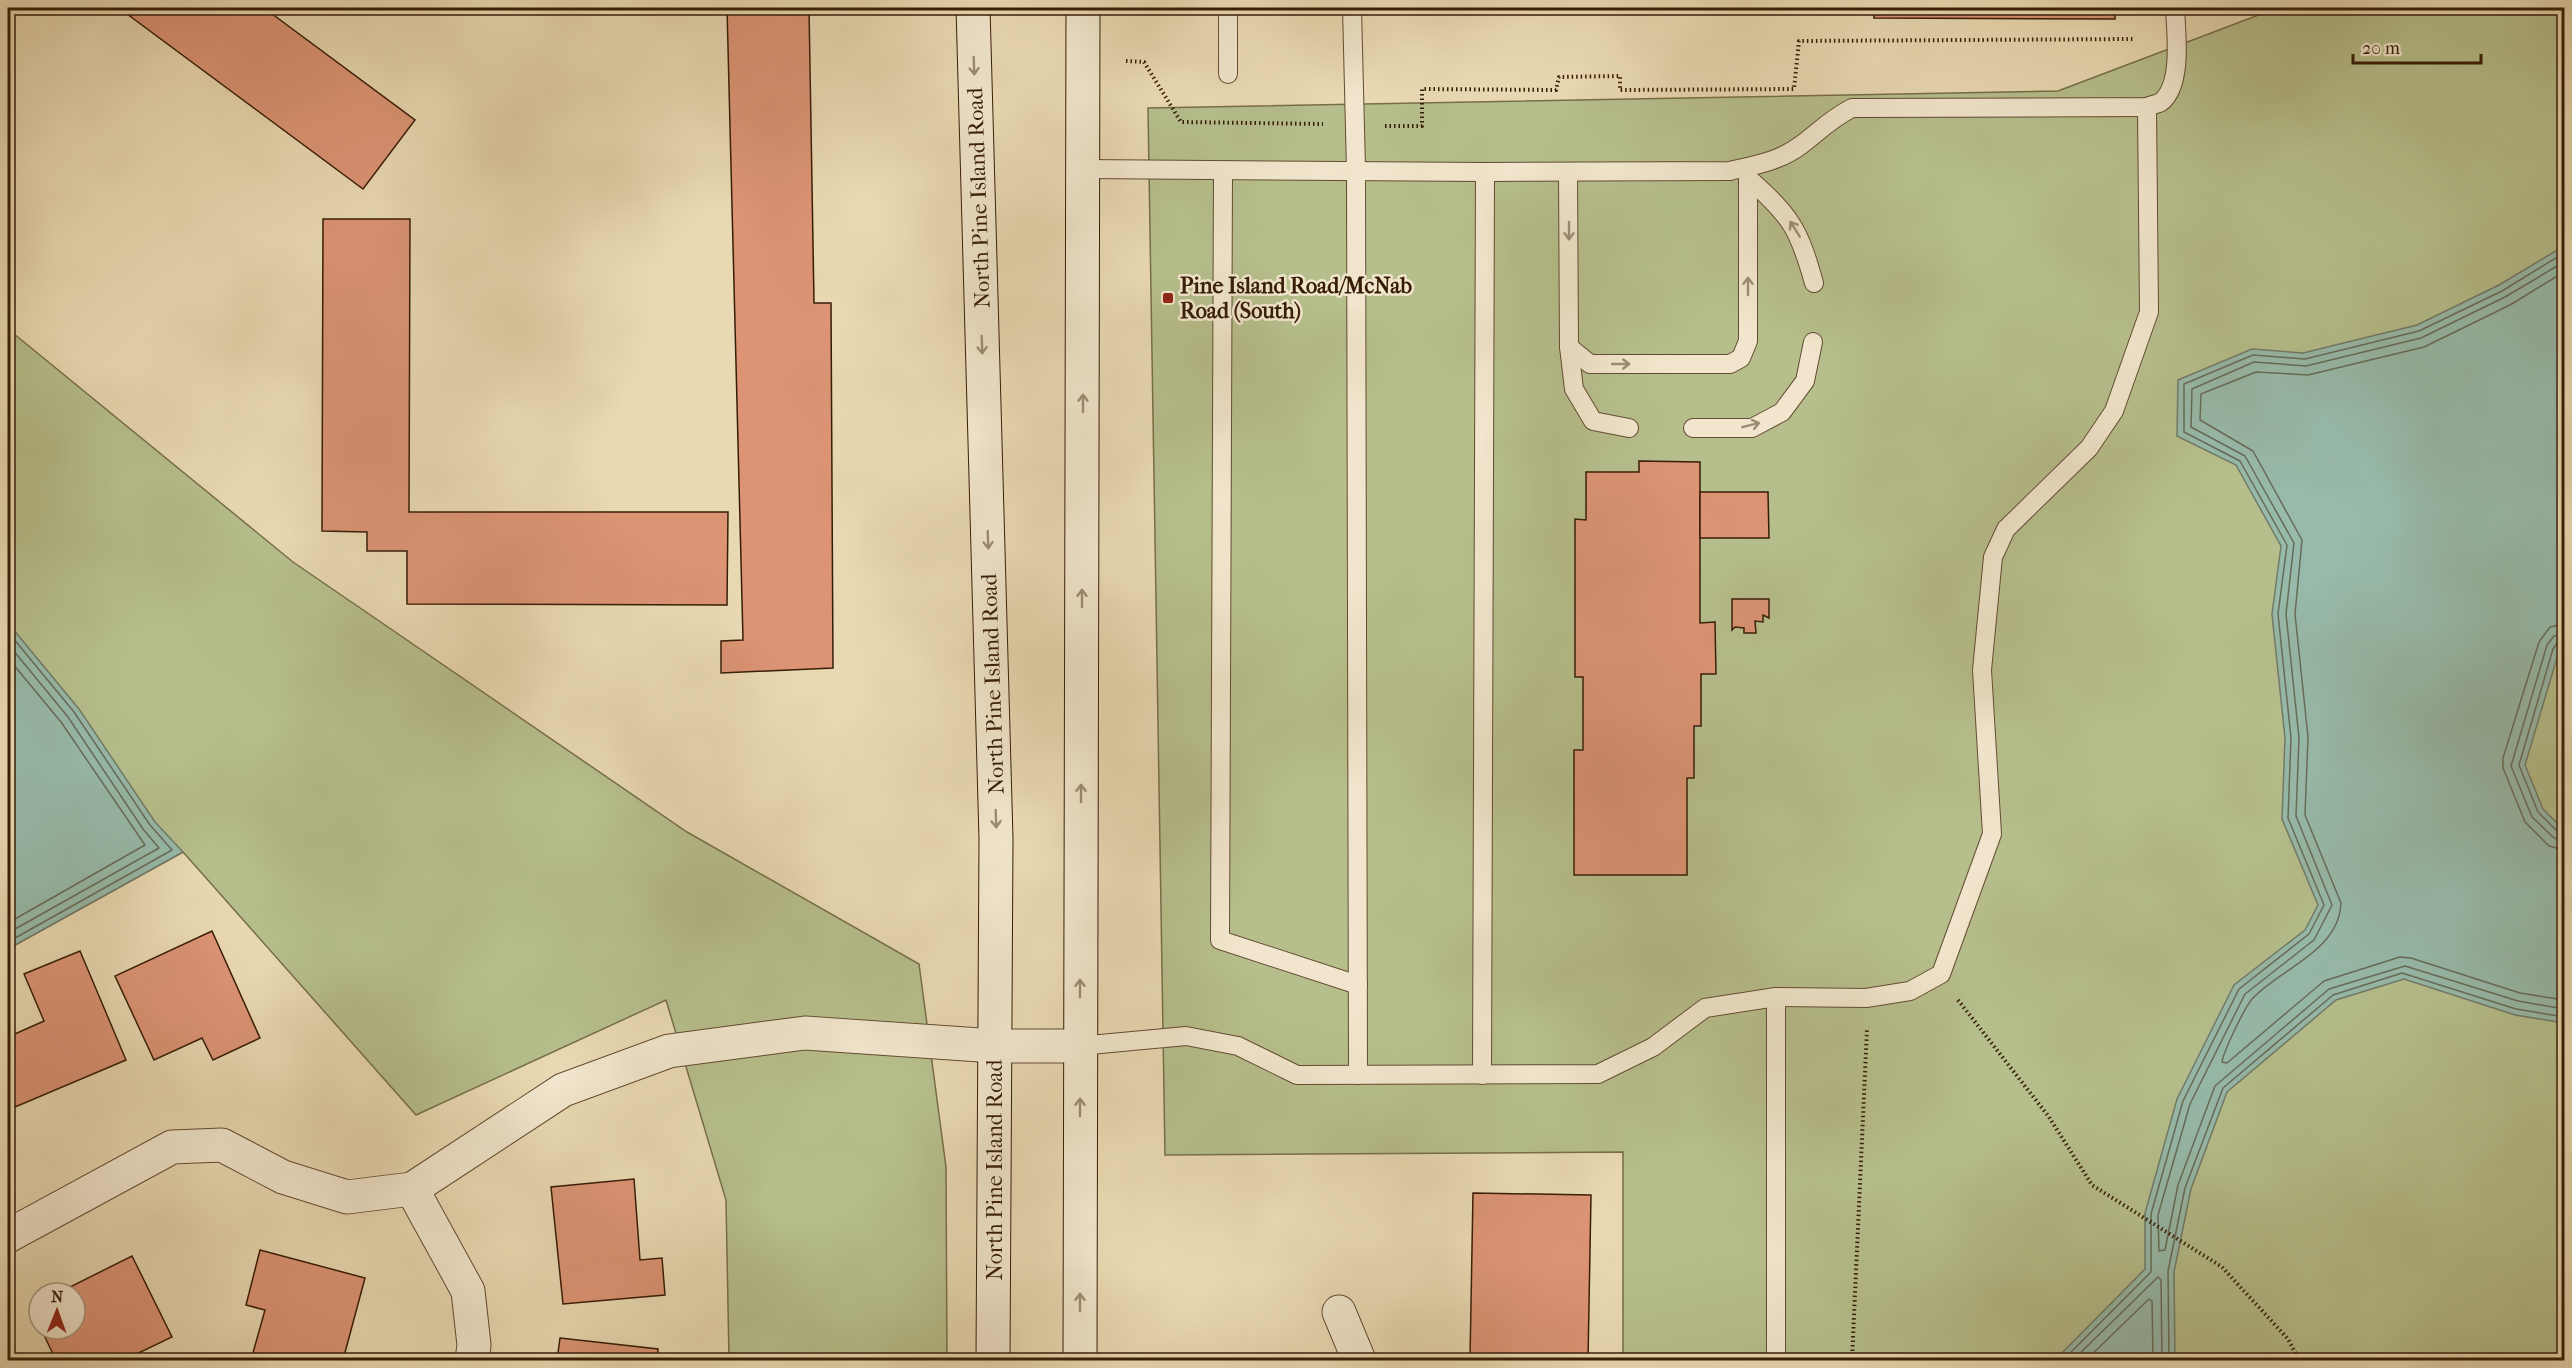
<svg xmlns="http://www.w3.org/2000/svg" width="2572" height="1368" font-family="'IM FELL French Canon',serif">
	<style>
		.green { fill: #b6bf8c; stroke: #766e4a; stroke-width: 1.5 }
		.water { fill: #97baaa; stroke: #717b69; stroke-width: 1.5 }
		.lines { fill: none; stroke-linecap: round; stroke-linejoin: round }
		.shore { stroke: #676c58; stroke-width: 1.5 }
		.building { fill: #dc9475; stroke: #371d07; stroke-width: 1.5 }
		.service-casing { stroke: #644c32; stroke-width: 20 }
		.minor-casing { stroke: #644c32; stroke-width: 35 }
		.secondary-casing { stroke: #371d07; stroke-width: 35 }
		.path { stroke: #371d07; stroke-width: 4; stroke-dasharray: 1.5 3; stroke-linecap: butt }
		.service { stroke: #f1e6cd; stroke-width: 18 }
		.minor { stroke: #f1e6cd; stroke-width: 33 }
		.secondary { stroke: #f1e6cd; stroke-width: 33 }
		.oneway { stroke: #9d8c74 }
		.poi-dot { fill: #8f2418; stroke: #f1e6cd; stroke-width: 2 }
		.labels { text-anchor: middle; stroke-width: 5; stroke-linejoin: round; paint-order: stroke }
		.street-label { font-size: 22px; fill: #371d07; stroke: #f1e6cd }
		.poi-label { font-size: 22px; font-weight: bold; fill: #371d07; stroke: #f1e6cd; text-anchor: start }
	</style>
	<rect width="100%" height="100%" fill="#e9d9b2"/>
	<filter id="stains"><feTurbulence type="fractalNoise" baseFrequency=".00333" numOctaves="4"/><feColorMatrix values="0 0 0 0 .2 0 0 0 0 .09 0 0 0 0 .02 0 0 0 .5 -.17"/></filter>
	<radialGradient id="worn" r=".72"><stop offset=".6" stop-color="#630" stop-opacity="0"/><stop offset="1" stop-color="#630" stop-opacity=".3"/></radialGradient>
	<!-- green -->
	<g class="green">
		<polygon points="2277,8 2564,8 2564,1360 1623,1360 1623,1152 1165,1155 1148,108 2058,91"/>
		<polygon points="8,329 293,562 687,832 919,964 946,1167 947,1360 729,1360 726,1200 666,1000 416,1115 183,852 8,949"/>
	</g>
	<!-- water -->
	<g class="water">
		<polygon points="2564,246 2564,642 2559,651 2525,765 2543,809 2564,830 2564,1023 2515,1015 2404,979 2336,1000 2227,1092 2191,1189 2174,1272 2175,1360 2055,1360 2145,1269 2145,1213 2177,1099 2234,985 2305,930 2318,905 2282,819 2285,738 2272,614 2281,546 2236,465 2177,436 2178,380 2252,349 2303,353 2417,325 2499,285"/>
		<polygon points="8,623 79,709 155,822 183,852 8,949"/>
	</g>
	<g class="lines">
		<!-- shore -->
		<g class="shore">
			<polyline points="2564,262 2505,297 2421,338 2306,366 2254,362 2192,389 2191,427 2245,456 2294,543 2286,614 2299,738 2296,816 2332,905 2314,940 2245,994 2190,1104 2158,1215 2159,1251 2165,1250 2178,1185 2215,1086 2329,989 2405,966 2518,1001 2564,1009"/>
			<path d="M2564 272 2510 305 2424 347 2308 375 2256 372 2201 394 2200 420 2253 451 2302 540 2295 614 2308 737 2305 815 2341 903C2339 952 2279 969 2252 999 2244 1009 2224 1050 2222 1062L2227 1063 2324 981 2400 957 2411 958 2520 993 2564 1000"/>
			<polyline points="2564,624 2550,627 2539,642 2503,758 2503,768 2525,822 2549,846 2564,850"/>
			<polyline points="8,632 74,712 150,825 172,850 8,942"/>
			<polyline points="2564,633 2554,636 2547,645 2511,766 2532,817 2554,838 2564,841"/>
			<polyline points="2564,640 2558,642 2553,649 2519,765 2538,812 2558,832 2564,834"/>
			<polyline points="8,644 68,717 143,829 159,848 8,933"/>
			<polyline points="8,658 61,722 145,845 8,923"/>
			<polyline points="2063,1360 2151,1272 2151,1214 2183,1101 2239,989 2309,934 2324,905 2288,818 2291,738 2278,614 2287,545 2240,461 2184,432 2184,384 2253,355 2305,359 2419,331 2502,291 2564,253"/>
			<polyline points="2073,1360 2158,1277 2161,1280 2162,1360"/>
			<polyline points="2086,1360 2149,1299 2152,1301 2153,1360"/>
			<polyline points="2169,1360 2168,1271 2185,1188 2223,1088 2333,995 2402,973 2516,1009 2564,1017"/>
		</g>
	</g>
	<!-- building -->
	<g class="building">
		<polygon points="119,8 264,8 415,120 363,189"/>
		<polygon points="727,8 809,8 814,303 831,303 833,668 721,673 721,641 743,640"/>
		<polygon points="1874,8 2115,8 2115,19 1874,18"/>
		<polygon points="323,219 410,219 409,512 728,512 727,605 407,604 407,551 367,551 367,532 322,531"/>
		<polygon points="1639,461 1700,462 1700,623 1715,622 1716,674 1701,674 1701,726 1694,726 1694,778 1687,778 1687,875 1574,875 1574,750 1583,750 1583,677 1575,677 1575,519 1586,520 1586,472 1639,472"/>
		<polygon points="1700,492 1768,492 1769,538 1700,538"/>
		<polygon points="1732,599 1769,599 1769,618 1763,615 1763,622 1755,621 1756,633 1744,633 1744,628 1735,627 1732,630"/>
		<polygon points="212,931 260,1038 213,1060 202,1038 154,1060 115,976"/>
		<polygon points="80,951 126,1060 15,1107 8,1089 8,1037 44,1021 24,974"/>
		<polygon points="634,1179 640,1260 662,1258 665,1295 563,1304 551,1187"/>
		<polygon points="1473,1193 1591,1195 1588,1360 1470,1360"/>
		<polygon points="260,1250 365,1278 343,1360 251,1360 265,1310 246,1305"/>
		<polygon points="132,1256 172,1337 124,1360 56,1360 41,1329 75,1329 75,1293 58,1293"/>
		<polygon points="39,1302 39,1326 30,1307"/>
		<polygon points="560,1338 658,1349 657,1360 557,1360"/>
	</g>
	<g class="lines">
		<defs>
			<g id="service">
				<polyline points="1228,8 1228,74"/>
				<polyline points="1352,8 1356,170 1358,1075"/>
				<path d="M1084 169 1485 172 1730 171C1756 165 1780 161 1801 145 1821 130 1829 120 1852 108L2147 107C2151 105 2158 104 2161 102 2183 85 2176 32 2175 8"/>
				<polyline points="1223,171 1220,940 1358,985"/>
				<polyline points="1568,172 1569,347 1574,389 1593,421 1629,428"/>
				<path d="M1748 178C1791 216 1799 229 1814 283"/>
				<polyline points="1569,347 1590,364 1730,364 1741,358 1748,341 1748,167"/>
				<polyline points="1693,428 1752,428 1782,412 1805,381 1813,342"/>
				<polyline points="1079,1046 1186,1036 1238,1046 1297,1075 1598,1074 1653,1047 1705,1008 1776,997 1866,998 1910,991 1941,974 1992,834 1982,670 1993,557 2006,529 2089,448 2114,411 2149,312 2147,107"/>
				<polyline points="1482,1075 1485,172"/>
				<polyline points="1776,1357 1776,997"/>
			</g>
			<g id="minor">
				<polyline points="412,1189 468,1291 474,1345 472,1360"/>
				<polyline points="8,1236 172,1147 222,1145 283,1177 347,1197 412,1189 563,1090 669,1051 805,1033 995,1046 1079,1046"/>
				<polyline points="1339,1312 1359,1360"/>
			</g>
			<g id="secondary">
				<polyline points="973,8 996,839 993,1360"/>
				<polyline points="1080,1360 1083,8"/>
			</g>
		</defs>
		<!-- service casing -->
		<use href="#service" class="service-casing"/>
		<!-- minor casing -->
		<use href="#minor" class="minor-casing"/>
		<!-- secondary casing -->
		<use href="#secondary" class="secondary-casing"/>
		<!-- path -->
		<g class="path">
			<polyline points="1126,61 1144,62 1181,122 1323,124"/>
			<polyline points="1385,126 1422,126 1422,89 1556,90 1559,77 1620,76 1620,90 1794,89 1799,41 2133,39"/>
			<polyline points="1958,1000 2049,1117 2092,1185 2222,1267 2288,1339 2299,1360"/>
			<polyline points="1852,1360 1867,1029"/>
		</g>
		<!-- service -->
		<use href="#service" class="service"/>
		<!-- minor -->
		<use href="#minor" class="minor"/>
		<!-- secondary -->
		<use href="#secondary" class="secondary"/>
	</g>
	<!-- one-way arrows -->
	<defs><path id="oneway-shaft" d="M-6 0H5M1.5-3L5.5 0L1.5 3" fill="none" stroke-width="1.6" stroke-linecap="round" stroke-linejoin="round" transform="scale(1.5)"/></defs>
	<g class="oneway">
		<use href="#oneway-shaft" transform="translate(974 66) rotate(88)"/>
		<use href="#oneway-shaft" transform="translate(1795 229) rotate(-122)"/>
		<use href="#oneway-shaft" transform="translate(1569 231) rotate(90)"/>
		<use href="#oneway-shaft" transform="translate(1748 286) rotate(-90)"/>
		<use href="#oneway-shaft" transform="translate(982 345) rotate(88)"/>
		<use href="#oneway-shaft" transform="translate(1621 364)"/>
		<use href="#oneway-shaft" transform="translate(1083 403) rotate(-90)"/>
		<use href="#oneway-shaft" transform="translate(1751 425) rotate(-14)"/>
		<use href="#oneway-shaft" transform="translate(988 540) rotate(88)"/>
		<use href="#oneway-shaft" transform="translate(1082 598) rotate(-90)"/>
		<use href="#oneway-shaft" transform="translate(1081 793) rotate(-90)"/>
		<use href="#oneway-shaft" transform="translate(996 819) rotate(88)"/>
		<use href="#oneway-shaft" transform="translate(1080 988) rotate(-90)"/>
		<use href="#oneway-shaft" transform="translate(1080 1107) rotate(-90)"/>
		<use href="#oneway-shaft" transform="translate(1080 1302) rotate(-90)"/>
	</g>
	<!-- markers -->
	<rect class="poi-dot" x="1162" y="292" width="12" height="12" rx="3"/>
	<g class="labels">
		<!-- street labels -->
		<g class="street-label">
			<text transform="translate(978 198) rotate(-92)" y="8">North Pine Island Road</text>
			<text transform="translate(992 684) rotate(-92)" y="8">North Pine Island Road</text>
			<text transform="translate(994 1170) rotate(-90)" y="8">North Pine Island Road</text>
		</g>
		<!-- poi labels -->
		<g class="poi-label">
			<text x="1180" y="293">Pine Island Road/McNab<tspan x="1180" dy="25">Road (South)</tspan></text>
		</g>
	</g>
	<!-- margin -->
	<rect width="2572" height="1368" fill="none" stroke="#e9d9b2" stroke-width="30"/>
	<rect x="9" y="9" width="2554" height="1350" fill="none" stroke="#371d07" stroke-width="3"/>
	<rect x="15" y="15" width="2542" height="1338" fill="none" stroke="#371d07" stroke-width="1.5"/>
	<!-- north arrow -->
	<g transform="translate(57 1311) rotate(1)"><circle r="28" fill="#f1e6cd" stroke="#a7967e" stroke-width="1.5"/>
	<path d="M0-4.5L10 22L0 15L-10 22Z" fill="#8f2418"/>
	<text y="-9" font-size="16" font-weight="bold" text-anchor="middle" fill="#371d07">N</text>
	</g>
	<!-- scale -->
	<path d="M2353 54v9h128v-9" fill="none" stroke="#371d07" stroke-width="3"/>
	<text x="2362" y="54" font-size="18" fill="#371d07" stroke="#f1e6cd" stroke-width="4.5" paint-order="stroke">20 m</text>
	<rect width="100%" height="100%" filter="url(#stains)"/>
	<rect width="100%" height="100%" fill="url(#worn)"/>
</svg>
